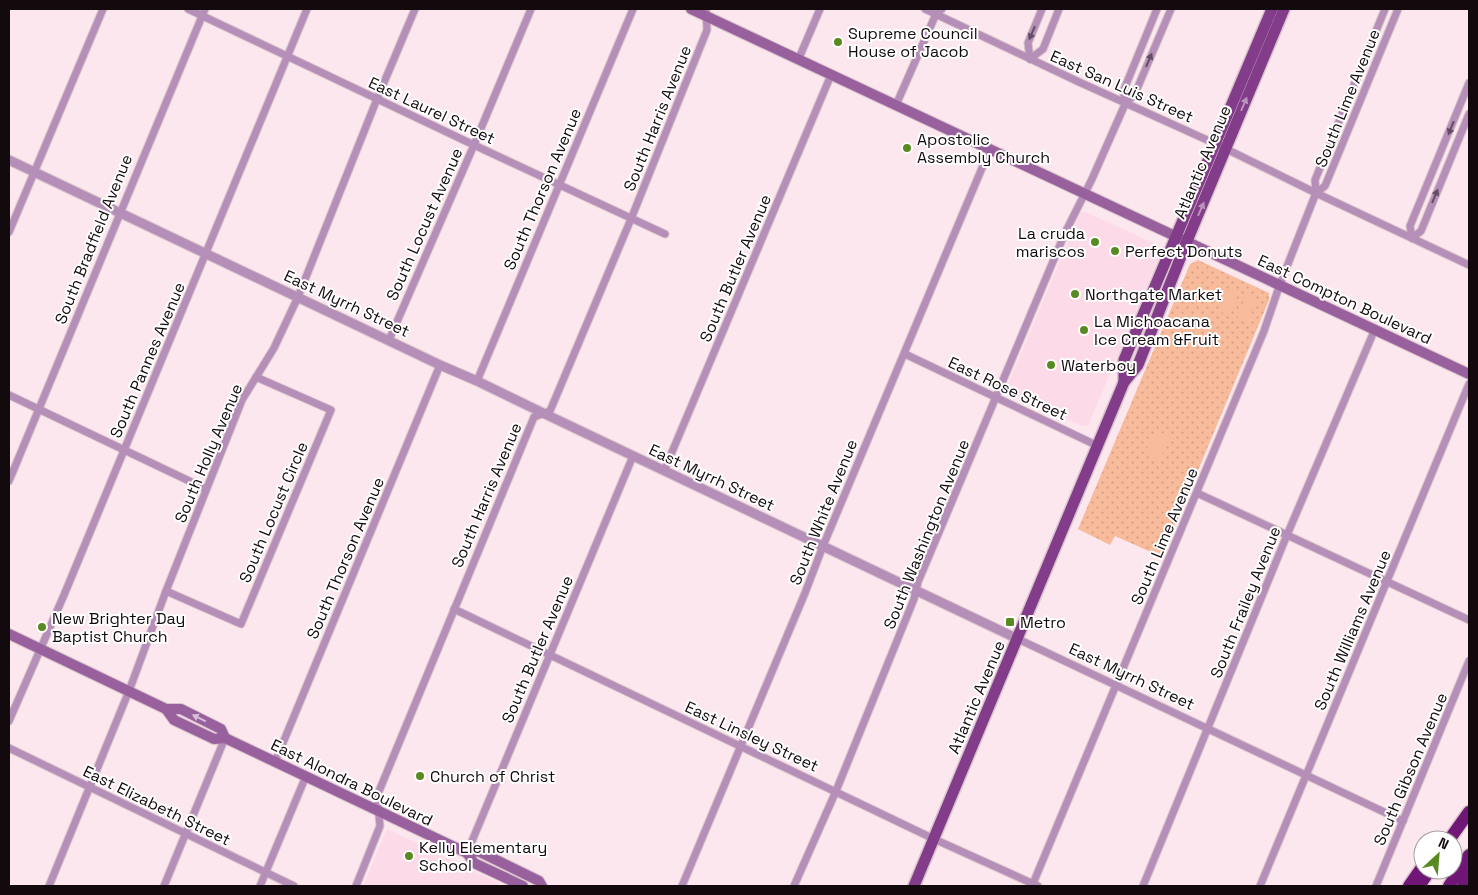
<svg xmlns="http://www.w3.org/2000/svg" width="1478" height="895" font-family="'Space Grotesk',sans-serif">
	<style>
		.built { fill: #fddae8 }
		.green { fill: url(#green-dots) }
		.pitch { fill: #f8bb9b }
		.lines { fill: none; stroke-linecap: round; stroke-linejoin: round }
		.minor-casing { stroke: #d8c4cb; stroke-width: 9 }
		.tertiary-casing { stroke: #d8c4cb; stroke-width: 11 }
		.secondary-casing { stroke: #d8c4cb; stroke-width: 12 }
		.primary-casing { stroke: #d8c4cb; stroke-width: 14 }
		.motorway-casing { stroke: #d8c4cb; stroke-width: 15 }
		.minor { stroke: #b68fb9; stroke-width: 7 }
		.tertiary { stroke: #b68fb9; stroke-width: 9 }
		.secondary { stroke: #99609e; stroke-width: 10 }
		.primary { stroke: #833c89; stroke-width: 11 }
		.motorway { stroke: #6f1677; stroke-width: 12 }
		.oneway { fill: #644c64 }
		.oneway2 { fill: #bb94be }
		.oneway3 { fill: #d6bfd8 }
		.poi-dot { fill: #588a21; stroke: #fff; stroke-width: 2 }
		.labels { text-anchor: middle; stroke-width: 4; stroke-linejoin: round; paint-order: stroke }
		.poi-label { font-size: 16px; fill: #130a0e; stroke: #fff; text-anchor: start }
		.street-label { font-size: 16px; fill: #130a0e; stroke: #fff }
	</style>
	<defs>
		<pattern id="green-dots" width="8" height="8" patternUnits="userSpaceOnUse" patternTransform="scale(1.25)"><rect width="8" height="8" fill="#f8bb9b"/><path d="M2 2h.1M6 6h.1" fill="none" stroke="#d49f84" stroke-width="1.8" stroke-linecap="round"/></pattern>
	</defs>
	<rect width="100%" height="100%" fill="#fde7ef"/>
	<!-- built -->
	<g class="built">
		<polygon points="1086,212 1158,245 1161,252 1088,426 1082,426 1005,391 1080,213"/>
		<polygon points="387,829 498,883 497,886 363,886"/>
	</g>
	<!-- green -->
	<polygon class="green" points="1198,260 1269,293 1269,300 1162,557 1115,536 1110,545 1078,529 1190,264"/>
	<!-- pitch -->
	<g class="pitch">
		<polygon points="1228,288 1239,292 1230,316 1219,311"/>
		<polygon points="1246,295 1257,300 1247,323 1237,319"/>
		<polygon points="1155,430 1170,436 1159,461 1145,454"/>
	</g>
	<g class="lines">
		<defs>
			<g id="minor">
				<polyline points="188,9 474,145 665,234"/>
				<polyline points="925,9 1079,82 1216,144 1316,193 1469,265"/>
				<polyline points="799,58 820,9"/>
				<polyline points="1030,59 1043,49 1059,9"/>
				<polyline points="1030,59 1028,43 1042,9"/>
				<polyline points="1126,102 1123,92 1157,9"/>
				<polyline points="896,105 936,14 942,9"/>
				<polyline points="1316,193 1325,186 1398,9"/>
				<polyline points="9,232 103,9"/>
				<polyline points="1412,238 1410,226 1469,83"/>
				<polyline points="1412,238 1421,231 1469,114"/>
				<polyline points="389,340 474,145 531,9"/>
				<polyline points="905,354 1098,446"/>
				<polyline points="477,381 633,9"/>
				<polyline points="9,395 206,489"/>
				<polyline points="664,471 831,75"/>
				<polyline points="9,481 205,9"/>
				<polyline points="1197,493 1469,620"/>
				<polyline points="166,591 241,624 331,410 256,377"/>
				<polyline points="454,609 934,839 1038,886"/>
				<polyline points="1018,639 1403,821"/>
				<polyline points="9,721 64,595 307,9"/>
				<polyline points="9,748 294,886"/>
				<polyline points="275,762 440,365"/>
				<polyline points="467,853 633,456"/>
				<polyline points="49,886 129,691 166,591 242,400 274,348 298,297 377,99 415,9"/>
				<polyline points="164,886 225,738"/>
				<polyline points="260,886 306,776"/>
				<polyline points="356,886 380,826 377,796 534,417 550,411 631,219 707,30 706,9"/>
				<polyline points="682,886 805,593 823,546 990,149"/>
				<polyline points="794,886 836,791 914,599 918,582 1065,233 1092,179 1126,102 1134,96 1171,9"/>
				<polyline points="1032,886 1264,331 1280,284 1316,193 1315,180 1385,9"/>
				<polyline points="1143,886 1287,535 1375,329"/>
				<polyline points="1260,886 1469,384"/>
				<polyline points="1376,886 1469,661"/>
			</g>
			<polyline id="tertiary" points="9,160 440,365 477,381 543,413 1018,639"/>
			<g id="secondary">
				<polyline points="691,9 1469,374"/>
				<polyline points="9,634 166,709 181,709 221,729 225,738"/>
				<polyline points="166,709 174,720 214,739 225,738 467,853 474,863 523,886"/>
				<polyline points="467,853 478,851 539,881 542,886"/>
			</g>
			<g id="primary">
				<polyline points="1124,382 1124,360 1272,9"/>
				<polyline points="914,886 1124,382 1138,365 1187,241 1284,9"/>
			</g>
			<g id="motorway">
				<polyline points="1449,840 1469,812"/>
				<polyline points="1409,886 1423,866"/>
				<polyline points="1419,886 1430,870"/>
				<polyline points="1449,886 1469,855"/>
				<polyline points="1463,886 1469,874"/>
			</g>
		</defs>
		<!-- minor casing -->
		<use href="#minor" class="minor-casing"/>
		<!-- tertiary casing -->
		<use href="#tertiary" class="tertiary-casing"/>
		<!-- secondary casing -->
		<use href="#secondary" class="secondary-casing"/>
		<!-- primary casing -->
		<use href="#primary" class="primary-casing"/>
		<!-- motorway casing -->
		<use href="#motorway" class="motorway-casing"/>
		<!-- minor -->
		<use href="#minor" class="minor"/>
		<!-- tertiary -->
		<use href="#tertiary" class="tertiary"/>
		<!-- secondary -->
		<use href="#secondary" class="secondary"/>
		<!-- primary -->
		<use href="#primary" class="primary"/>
		<!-- motorway -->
		<use href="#motorway" class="motorway"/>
	</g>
	<!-- one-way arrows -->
	<defs><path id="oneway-solid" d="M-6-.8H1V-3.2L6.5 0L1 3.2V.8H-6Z" transform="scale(1.25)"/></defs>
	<g class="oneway">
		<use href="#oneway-solid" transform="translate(1032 33) rotate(113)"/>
		<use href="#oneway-solid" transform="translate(1149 60) rotate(-67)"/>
		<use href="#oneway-solid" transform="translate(1451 128) rotate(112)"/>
		<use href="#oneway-solid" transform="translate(1435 196) rotate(-67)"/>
	</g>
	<g class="oneway2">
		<use href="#oneway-solid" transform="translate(1244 104) rotate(-67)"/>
		<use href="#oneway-solid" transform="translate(1201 209) rotate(-66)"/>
	</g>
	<use class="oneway3" href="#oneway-solid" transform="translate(199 718) rotate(-154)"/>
	<!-- markers -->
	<g class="poi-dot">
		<circle cx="838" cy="42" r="5"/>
		<circle cx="907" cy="148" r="5"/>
		<circle cx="1095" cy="242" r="5"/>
		<circle cx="1115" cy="251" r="5"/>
		<circle cx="1075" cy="294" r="5"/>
		<circle cx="1084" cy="330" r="5"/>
		<circle cx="1051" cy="365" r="5"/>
		<rect x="1005" y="617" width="10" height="10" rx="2.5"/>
		<circle cx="42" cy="627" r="5"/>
		<circle cx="420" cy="776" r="5"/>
		<circle cx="409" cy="856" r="5"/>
	</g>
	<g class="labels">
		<!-- poi labels -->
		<g class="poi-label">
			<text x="848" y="39">Supreme Council<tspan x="848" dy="18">House of Jacob</tspan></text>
			<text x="917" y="145">Apostolic<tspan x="917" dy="18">Assembly Church</tspan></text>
			<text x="1085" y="239" text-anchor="end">La cruda<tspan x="1085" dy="18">mariscos</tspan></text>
			<text x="1125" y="257">Perfect Donuts</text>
			<text x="1085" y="300">Northgate Market</text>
			<text x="1094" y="327">La Michoacana<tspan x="1094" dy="18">Ice Cream &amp;Fruit</tspan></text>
			<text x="1061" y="371">Waterboy</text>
			<text x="52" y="624">New Brighter Day<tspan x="52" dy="18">Baptist Church</tspan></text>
			<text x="1020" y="628">Metro</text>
			<text x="430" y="782">Church of Christ</text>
			<text x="419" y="853">Kelly Elementary<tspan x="419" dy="18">School</tspan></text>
		</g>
		<!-- street labels -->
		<g class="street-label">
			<text transform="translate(1122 86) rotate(24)" y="6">East San Luis Street</text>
			<text transform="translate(1347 98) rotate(-68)" y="6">South Lime Avenue</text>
			<text transform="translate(432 110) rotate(25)" y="6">East Laurel Street</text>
			<text transform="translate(657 118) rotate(-68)" y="6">South Harris Avenue</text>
			<text transform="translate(1202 162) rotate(-67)" y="6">Atlantic Avenue</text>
			<text transform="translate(542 189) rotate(-67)" y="6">South Thorson Avenue</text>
			<text transform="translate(424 224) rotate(-66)" y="6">South Locust Avenue</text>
			<text transform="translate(93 239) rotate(-68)" y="6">South Bradfield Avenue</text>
			<text transform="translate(735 268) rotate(-67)" y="6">South Butler Avenue</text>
			<text transform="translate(1345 299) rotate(25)" y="6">East Compton Boulevard</text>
			<text transform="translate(347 303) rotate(25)" y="6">East Myrrh Street</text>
			<text transform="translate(147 360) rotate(-67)" y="6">South Pannes Avenue</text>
			<text transform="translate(1008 388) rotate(25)" y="6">East Rose Street</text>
			<text transform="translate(208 453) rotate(-67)" y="6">South Holly Avenue</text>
			<text transform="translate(712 477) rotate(25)" y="6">East Myrrh Street</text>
			<text transform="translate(486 495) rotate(-67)" y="6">South Harris Avenue</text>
			<text transform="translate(273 512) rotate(-67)" y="6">South Locust Circle</text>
			<text transform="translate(823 512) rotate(-68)" y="6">South White Avenue</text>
			<text transform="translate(926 534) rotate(-68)" y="6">South Washington Avenue</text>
			<text transform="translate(1164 536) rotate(-67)" y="6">South Lime Avenue</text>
			<text transform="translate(345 558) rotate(-67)" y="6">South Thorson Avenue</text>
			<text transform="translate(1245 602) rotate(-68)" y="6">South Frailey Avenue</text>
			<text transform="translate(1352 630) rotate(-67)" y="6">South Williams Avenue</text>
			<text transform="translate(537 649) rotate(-67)" y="6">South Butler Avenue</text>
			<text transform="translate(1132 676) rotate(25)" y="6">East Myrrh Street</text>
			<text transform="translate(976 697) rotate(-67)" y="6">Atlantic Avenue</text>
			<text transform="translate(752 736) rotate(25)" y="6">East Linsley Street</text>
			<text transform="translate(1410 769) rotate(-67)" y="6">South Gibson Avenue</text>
			<text transform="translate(352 782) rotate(26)" y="6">East Alondra Boulevard</text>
			<text transform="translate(157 805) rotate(26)" y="6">East Elizabeth Street</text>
		</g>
	</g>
	<!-- border -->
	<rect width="1478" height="895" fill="none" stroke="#130a0e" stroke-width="20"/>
	<!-- north arrow -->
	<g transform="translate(1438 855) rotate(26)"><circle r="24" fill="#ffffff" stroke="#a19d9f"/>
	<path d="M0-4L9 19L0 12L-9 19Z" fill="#588a21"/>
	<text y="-8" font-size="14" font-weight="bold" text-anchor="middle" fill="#130a0e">N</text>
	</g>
</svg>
